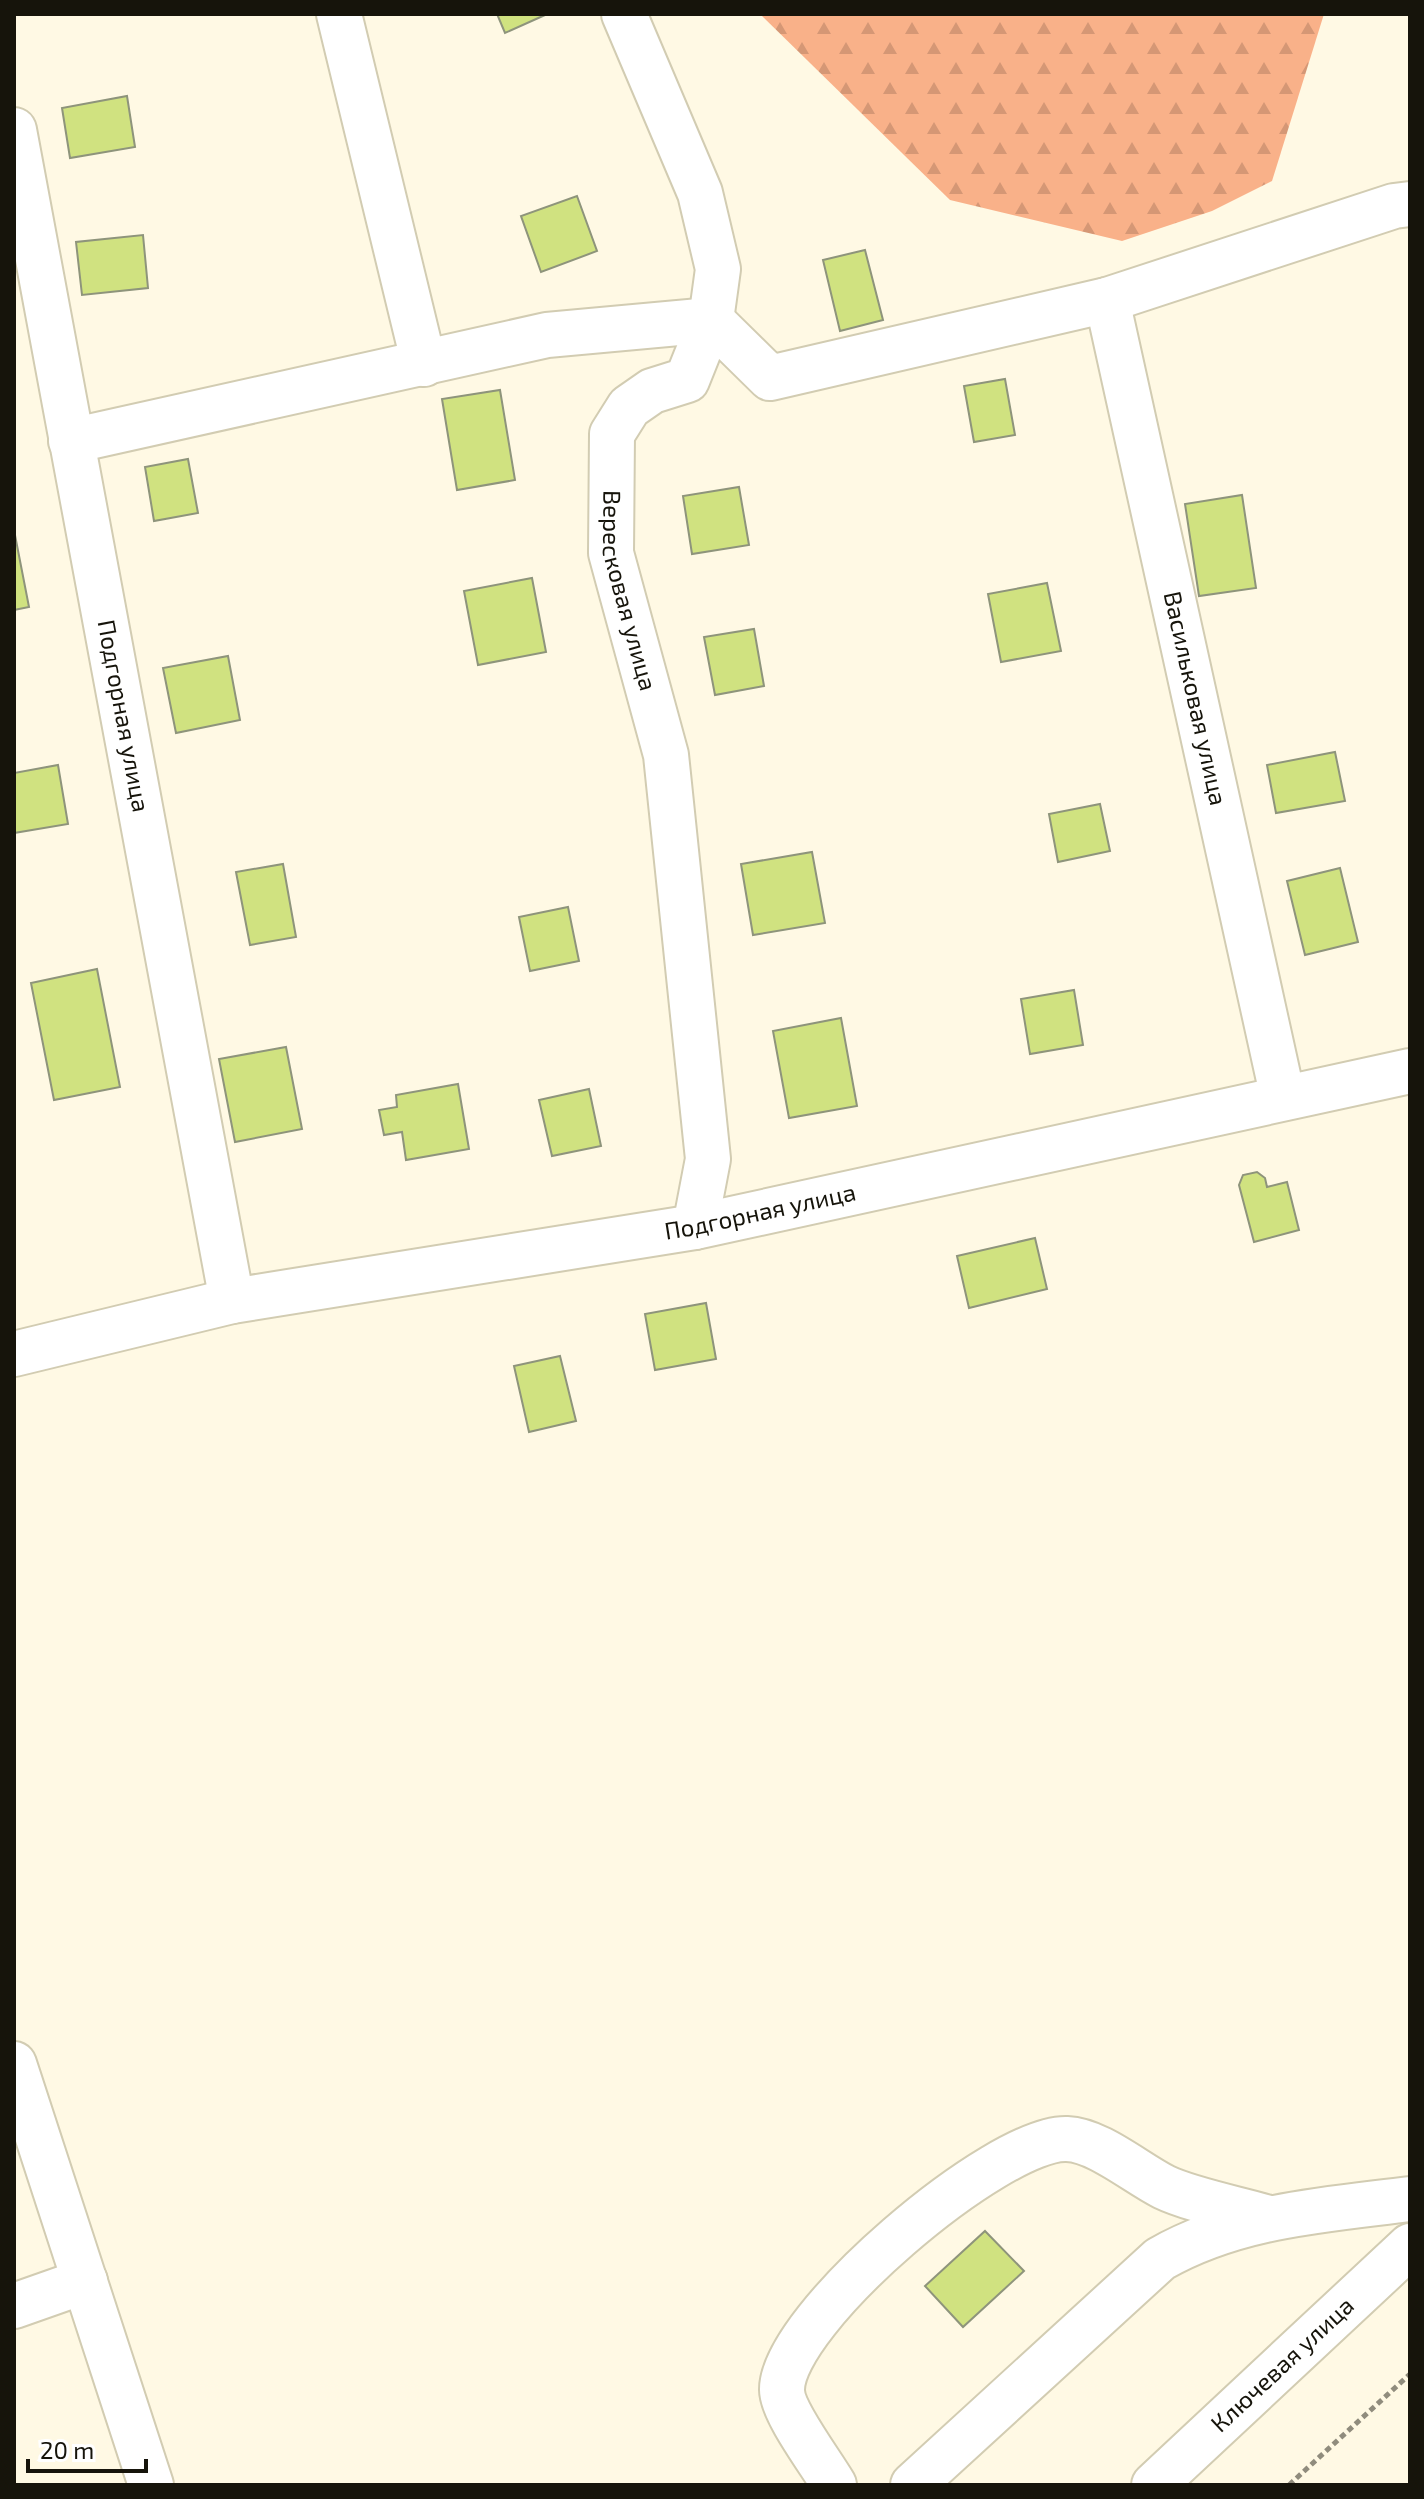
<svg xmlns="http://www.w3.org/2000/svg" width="1424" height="2499" font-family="'Exo 2',sans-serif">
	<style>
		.forest { fill: url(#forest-firs) }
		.building { fill: #d0e280; stroke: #8e947b; stroke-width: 2 }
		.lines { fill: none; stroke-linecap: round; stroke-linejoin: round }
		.minor-casing { stroke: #d2ccb2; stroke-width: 48 }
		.path { stroke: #908c7d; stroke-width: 5; stroke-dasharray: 6 4; stroke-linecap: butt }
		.minor { stroke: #fff; stroke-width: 44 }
		.labels { text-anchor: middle; stroke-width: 6; stroke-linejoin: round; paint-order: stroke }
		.street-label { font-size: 24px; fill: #16140b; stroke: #fff }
	</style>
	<defs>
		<pattern id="forest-firs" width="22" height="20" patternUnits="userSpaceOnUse" patternTransform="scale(2)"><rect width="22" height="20" fill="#f9b189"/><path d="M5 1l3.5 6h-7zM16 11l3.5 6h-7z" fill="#d59775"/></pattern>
	</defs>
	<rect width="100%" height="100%" fill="#fff9e4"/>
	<!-- forest -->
	<polygon class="forest" points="760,14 1324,14 1272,181 1212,211 1122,241 950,200"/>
	<!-- building -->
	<g class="building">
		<polygon points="497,14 545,14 545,15 505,33"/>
		<polygon points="127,96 135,147 70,158 62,108"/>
		<polygon points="577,196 597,251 541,272 521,216"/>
		<polygon points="143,235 148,288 82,295 76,242"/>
		<polygon points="865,250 883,320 840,331 823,260"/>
		<polygon points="1005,379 1015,435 974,442 964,386"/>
		<polygon points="500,390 515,480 457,490 442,399"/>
		<polygon points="188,459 198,513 154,521 145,467"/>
		<polygon points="739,487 749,545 692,554 683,496"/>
		<polygon points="1242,495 1256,588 1199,596 1185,504"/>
		<polygon points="14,530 29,607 14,610"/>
		<polygon points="532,578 546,652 478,665 464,591"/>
		<polygon points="1047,583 1061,651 1001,662 988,594"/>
		<polygon points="754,629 764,686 715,695 704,637"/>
		<polygon points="228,656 240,720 176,733 163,668"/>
		<polygon points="1335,752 1345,801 1276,813 1267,765"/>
		<polygon points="58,765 68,824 14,833 14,773"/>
		<polygon points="1100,804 1110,851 1058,862 1049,814"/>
		<polygon points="812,852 825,923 753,935 741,864"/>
		<polygon points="283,864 296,937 250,945 236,872"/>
		<polygon points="1340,868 1358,942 1305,955 1287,881"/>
		<polygon points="568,907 579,961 530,971 519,917"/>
		<polygon points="97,969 120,1087 54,1100 31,983"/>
		<polygon points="1074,990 1083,1045 1030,1054 1021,999"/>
		<polygon points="841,1018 857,1106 789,1118 773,1031"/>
		<polygon points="286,1047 302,1129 235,1142 219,1059"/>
		<polygon points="458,1084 469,1149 406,1160 402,1132 384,1135 379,1110 397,1107 396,1095"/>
		<polygon points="589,1089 601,1146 552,1156 539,1100"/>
		<polygon points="1257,1172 1265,1178 1267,1187 1287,1182 1299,1230 1254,1242 1239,1185 1243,1175"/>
		<polygon points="1035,1238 1047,1289 969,1308 957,1256"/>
		<polygon points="706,1303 716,1359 655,1370 645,1314"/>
		<polygon points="560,1356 576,1421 529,1432 514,1366"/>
		<polygon points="985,2231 1024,2271 963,2327 925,2286"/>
	</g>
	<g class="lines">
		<defs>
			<g id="minor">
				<polyline points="339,14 424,364"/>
				<path id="s1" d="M624 14 700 193 718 269 711 320 687 380 652 391 629 407 612 434 611 553 666 755 708 1159 695 1227"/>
				<path id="s2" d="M14 130 232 1301"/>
				<path id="s3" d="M1107 300 1283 1098"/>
				<polyline points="71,441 547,335 711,320 770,378 1107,300 1394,206 1410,204"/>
				<path id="s4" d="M14 1354 232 1301 695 1227 1410 1071"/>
				<polyline points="14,2064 151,2485"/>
				<polyline points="14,2306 85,2281"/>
				<path d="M834 2485C822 2464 782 2412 782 2390 781 2320 998 2136 1067 2139 1098 2140 1136 2173 1164 2187 1191 2200 1239 2209 1269 2218"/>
				<path d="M913 2485 1160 2259C1237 2215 1324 2210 1410 2199"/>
				<path id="s5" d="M1154 2485 1410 2246"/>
			</g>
		</defs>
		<!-- minor casing -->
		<use href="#minor" class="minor-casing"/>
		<!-- path -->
		<polyline class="path" points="1289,2485 1410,2374"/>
		<!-- minor -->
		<use href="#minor" class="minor"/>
	</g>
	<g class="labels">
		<!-- street labels -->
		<g class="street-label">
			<text dy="8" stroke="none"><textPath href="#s1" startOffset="644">Вересковая улица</textPath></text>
			<text dy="8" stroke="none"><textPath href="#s3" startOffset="408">Васильковая улица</textPath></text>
			<text dy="8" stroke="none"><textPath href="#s2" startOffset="596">Подгорная улица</textPath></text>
			<text dy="8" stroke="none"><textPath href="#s4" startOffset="760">Подгорная улица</textPath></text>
			<text dy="8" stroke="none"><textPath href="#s5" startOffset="176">Ключевая улица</textPath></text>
		</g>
	</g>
	<!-- border -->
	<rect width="1424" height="2499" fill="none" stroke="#16140b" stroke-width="32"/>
	<!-- scale -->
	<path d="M28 2459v12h118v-12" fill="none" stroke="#16140b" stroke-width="4"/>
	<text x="40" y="2459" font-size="24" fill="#16140b" stroke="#ffffff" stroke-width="6" paint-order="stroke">20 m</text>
</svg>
